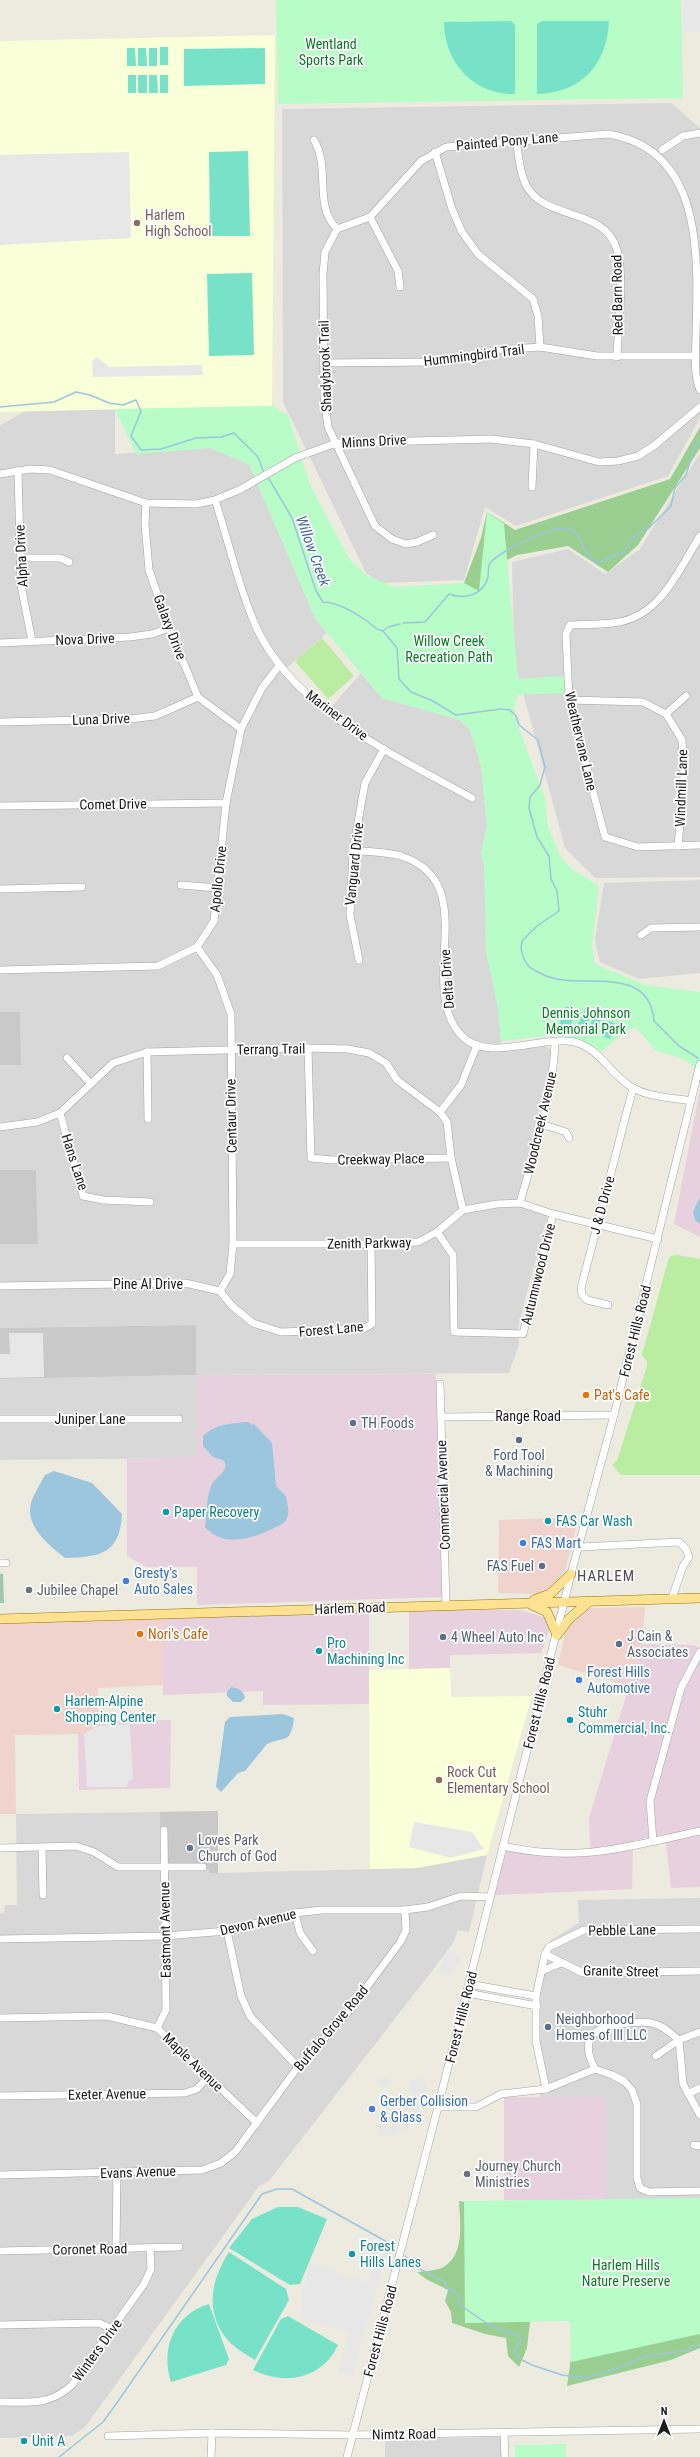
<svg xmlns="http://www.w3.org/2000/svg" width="700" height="2457" font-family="'Roboto Condensed',sans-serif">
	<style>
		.residential { fill: #d9d8d8 }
		.commercial { fill: #f0d3cd }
		.industrial { fill: #e7d1df }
		.education { fill: #f9ffd6 }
		.religious { fill: #c9c9c9 }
		.grass { fill: #baeca1 }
		.forest { fill: #9acf91 }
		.cemetery { fill: #9fc7ac }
		.park { fill: #b8fcc8 }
		.pitch { fill: #78e2c9 }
		.parking { fill: #e7e7e7 }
		.water { fill: #9cc5de }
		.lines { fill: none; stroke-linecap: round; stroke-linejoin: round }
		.stream { stroke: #9cc5de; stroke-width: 1.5 }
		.minor-casing { stroke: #a2a2a2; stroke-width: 8 }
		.major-casing { stroke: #917800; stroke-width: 10 }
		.minor { stroke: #fff; stroke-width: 7 }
		.major { stroke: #ffe192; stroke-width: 9 }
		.education-dot { fill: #8d6e63; stroke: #fff; stroke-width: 1.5 }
		.food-dot { fill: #e8710a; stroke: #fff; stroke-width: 1.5 }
		.service-dot { fill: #5c6f8a; stroke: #fff; stroke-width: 1.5 }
		.culture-dot { fill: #0f9aa8; stroke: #fff; stroke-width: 1.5 }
		.shop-dot { fill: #3f7fe0; stroke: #fff; stroke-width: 1.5 }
		.worship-dot { fill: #6b7280; stroke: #fff; stroke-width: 1.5 }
		.labels { text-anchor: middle; stroke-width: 3.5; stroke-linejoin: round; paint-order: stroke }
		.park-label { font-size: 14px; fill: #057c22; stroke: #fff }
		.street-label { font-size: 14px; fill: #1b1b1b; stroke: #fff }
		.education-label { font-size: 14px; fill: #785e54; stroke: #fff; text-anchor: start }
		.food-label { font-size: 14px; fill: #c56008; stroke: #fff; text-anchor: start }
		.service-label { font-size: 14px; fill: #4e5e75; stroke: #fff; text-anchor: start }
		.culture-label { font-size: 14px; fill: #0d838f; stroke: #fff; text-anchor: start }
		.shop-label { font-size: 14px; fill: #366cbe; stroke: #fff; text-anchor: start }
		.worship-label { font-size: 14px; fill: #5b616d; stroke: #fff; text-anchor: start }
		.water-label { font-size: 15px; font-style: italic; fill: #4368ae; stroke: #fff }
		.neighbourhood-label { font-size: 15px; letter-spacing: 1px; fill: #4e4e4e; stroke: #fff }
	</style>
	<rect width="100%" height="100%" fill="#edebdf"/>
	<!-- residential -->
	<g class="residential">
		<polygon points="671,103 700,128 700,418 668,476 516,526 485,507 464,580 382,583 366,573 283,402 282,109"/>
		<polygon points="115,409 115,454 210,448 249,464 316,620 327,633 281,673 307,698 325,714 361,673 382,698 460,720 470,730 481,766 487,827 481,853 484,865 502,1050 545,1046 551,1050 551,1063 516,1205 546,1214 547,1217 518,1327 519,1344 509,1373 197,1375 197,1458 0,1460 0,1379 196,1375 196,1325 0,1328 0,1244 38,1243 36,1170 0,1170 0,1065 21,1064 20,1012 0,1012 0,425 26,411"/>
		<polygon points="700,453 700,877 595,878 565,848 514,659 512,562 568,549 605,574 640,549"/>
		<polygon points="700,880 700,973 639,979 600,962 595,940 604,883"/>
		<polygon points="218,1811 218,1873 417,1868 487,1855 469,1932 458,1930 452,1945 269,2181 259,2186 85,2427 72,2436 0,2438 0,1913 4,1913 5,1905 17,1905 16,1814"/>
		<polygon points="700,1898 700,2198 606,2200 606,2097 540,2097 539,1989 551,1940 579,1923 578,1900"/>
		<polygon points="501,2437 503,2457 385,2457 385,2439"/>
	</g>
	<!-- commercial -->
	<g class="commercial">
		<polygon points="579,1517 565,1571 551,1588 538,1594 498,1593 499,1520"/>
		<polygon points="645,1607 642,1644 629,1686 558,1665 566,1630 571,1622 580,1612 590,1608"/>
		<polygon points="163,1618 163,1685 98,1688 99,1726 84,1734 15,1735 16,1814 0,1814 0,1623"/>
	</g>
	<!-- industrial -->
	<g class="industrial">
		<polygon points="700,1089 700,1237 674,1224"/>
		<polygon points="436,1374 442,1597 197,1605 197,1567 147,1567 127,1556 127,1459 197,1457 196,1375"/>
		<polygon points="409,1609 520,1610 544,1617 548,1620 550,1627 541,1653 450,1655 450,1668 409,1669"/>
		<polygon points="369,1612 369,1704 263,1705 263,1691 163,1695 163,1618"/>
		<polygon points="642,1644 694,1645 700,1648 700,1887 671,1888 665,1834 633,1841 632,1889 494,1895 508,1845 540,1849 572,1851 590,1849 589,1818"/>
		<polygon points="171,1720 170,1788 79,1790 78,1734 84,1734 99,1726 99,1721"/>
		<rect x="504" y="2097" width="102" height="103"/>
	</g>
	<!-- education -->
	<g class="education">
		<polygon points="275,35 272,406 0,412 0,41"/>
		<polygon points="450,1668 451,1697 532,1696 487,1855 417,1868 370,1869 369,1670"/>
	</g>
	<!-- religious -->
	<g class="religious">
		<polygon points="0,1012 20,1012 21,1065 0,1065"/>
		<polygon points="0,1170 36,1170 38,1244 0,1244"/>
		<polygon points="196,1325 196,1375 0,1379 0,1328"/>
		<polygon points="218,1811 218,1873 210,1873 208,1869 161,1870 160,1812"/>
	</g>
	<!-- grass -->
	<g class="grass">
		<polygon points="322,638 354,676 328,699 295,661"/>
		<polygon points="677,1255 700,1259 700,1475 621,1475 612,1465 617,1461 647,1366 647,1361 642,1355 668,1261 670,1256"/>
	</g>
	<!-- forest -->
	<g class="forest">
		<polygon points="700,427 700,448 638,545 608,572 568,546 517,555 507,560 509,623 464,583 481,538 487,512 515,530 670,479"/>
		<path d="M459 2201 479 2204 519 2319 530 2322 527 2348 519 2367 508 2356 506 2338 485 2334 452 2323 451 2312 445 2301 448 2290 426 2279 417 2272C426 2271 438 2271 445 2266 465 2253 460 2221 459 2201Z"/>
		<polygon points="700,2314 700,2348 671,2360 567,2386 571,2358"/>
	</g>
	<!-- cemetery -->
	<polygon class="cemetery" points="0,1574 3,1574 4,1603 0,1603"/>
	<!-- park -->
	<g class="park">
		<polygon points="276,0 681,0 683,98 278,104"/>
		<path d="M272 406 288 415 311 487 350 560 366 575 394 587 464 583 479 591 487 512 504 524 518 679 565 676V693L517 695 514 715 545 798 548 827 561 857 572 869 599 886 592 947 595 964 645 985 700 992V1074L686 1060 655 1050 636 1027 623 1033 601 1052C572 1027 537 1038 501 1041L498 1008 486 953 484 865 481 853 487 827 481 766 470 730 460 720 382 698 316 620 249 464 210 448 136 454 115 409Z"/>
		<polygon points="700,2198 700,2334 571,2362 570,2321 465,2323 464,2201"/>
		<polygon points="566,2444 566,2457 515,2457 515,2445"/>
	</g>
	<!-- pitch -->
	<g class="pitch">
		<path d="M511 21 515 25V94C474 95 444 63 444 22Z"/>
		<path d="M542 21H609C607 64 582 93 537 94V24Z"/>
		<rect x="160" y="47" width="8" height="18"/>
		<polygon points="127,48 135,48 136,66 127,66"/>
		<polygon points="138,48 146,48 147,66 138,66"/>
		<rect x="149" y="48" width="8" height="18"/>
		<polygon points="265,48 265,84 184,86 184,49"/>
		<rect x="128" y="75" width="8" height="18"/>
		<rect x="138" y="75" width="9" height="18"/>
		<polygon points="149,75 157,75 158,93 149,93"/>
		<rect x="160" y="75" width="8" height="18"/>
		<polygon points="248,151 250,236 210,236 209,152"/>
		<polygon points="252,273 254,355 209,356 207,274"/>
		<polygon points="566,1006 577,1011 569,1028 559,1024"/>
		<polygon points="585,1010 592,1013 585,1029 577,1026"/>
		<polygon points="595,1014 602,1017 594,1034 587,1030"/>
		<polygon points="609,1021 616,1024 610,1039 602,1036"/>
		<polygon points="278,2207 298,2207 327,2219 300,2284 290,2285 229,2248 252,2219"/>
		<path d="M229 2252 286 2289 289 2300 255 2360C245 2354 233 2347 226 2338 204 2309 212 2279 229 2252Z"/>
		<path d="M209 2304 229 2359 226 2365 171 2382C160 2348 174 2315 209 2304Z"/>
		<path d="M288 2316 338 2345C322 2379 285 2386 253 2370L281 2319Z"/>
	</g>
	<!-- parking -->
	<g class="parking">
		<rect x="684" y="0" width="16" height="32"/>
		<polygon points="129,152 131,238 0,245 0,155"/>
		<polygon points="97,357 109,367 202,365 203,375 93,377 92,361"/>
		<polygon points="9,1333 43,1333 44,1377 0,1378 0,1354 10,1354"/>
		<polygon points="130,1724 133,1780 129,1780 127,1787 87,1787 84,1734 99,1726"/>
		<polygon points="414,1822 472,1832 484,1849 451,1858 409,1847"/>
		<polygon points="448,1950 461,1955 451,1977 437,1972"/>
		<polygon points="423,2076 428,2091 409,2095 409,2081"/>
		<polygon points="377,2078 390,2078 391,2086 378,2087"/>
		<polygon points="416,2104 422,2111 405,2132 400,2128 400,2121"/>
		<polygon points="387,2116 387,2126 399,2126 399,2134 379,2136 378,2117"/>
		<polygon points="378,2249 387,2252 352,2376 338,2373 349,2332 301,2320 304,2304 302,2297 310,2264 337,2271 336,2274 369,2282"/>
	</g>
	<!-- water -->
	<g class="water">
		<polygon points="700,1197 700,1224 695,1220 693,1212"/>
		<path d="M248 1422 252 1425 254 1424 272 1443 276 1486 286 1496C287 1503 290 1511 287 1518 285 1523 281 1525 276 1527 254 1538 225 1549 205 1527 207 1514 206 1499 211 1486 214 1477 232 1471 223 1460L213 1457 203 1446V1436C215 1424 231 1423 248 1422Z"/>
		<path d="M54 1471 92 1483 122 1514C120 1554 100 1557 65 1558 49 1545 25 1527 31 1503 34 1494 40 1484 45 1475Z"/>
		<path d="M231 1687C238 1688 244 1691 245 1698L241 1702H233L227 1696V1692Z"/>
		<path d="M283 1714 294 1718C291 1745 284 1736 267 1744L245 1771 238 1773 221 1792 216 1787 225 1722 230 1717Z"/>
	</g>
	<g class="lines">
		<!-- stream -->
		<g class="stream">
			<polyline points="0,407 54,402 76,392 90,395 109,403 123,405 136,400 141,411 131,436 141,450 161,449 196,438 221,437 234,433 258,457 264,473"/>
			<path d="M269 479 292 518 316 591 323 602C338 602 354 612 367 621 372 625 376 630 383 631L397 648 399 679 411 692 433 701 456 715 501 709 510 710 516 716 519 725 538 740 545 767 540 785 530 797 529 808 537 837 549 856 551 879 557 891 559 911 537 926 522 941C520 949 522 954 525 961 529 969 535 970 542 974 577 993 649 960 654 1021L679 1046 698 1058"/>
			<path d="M403 623 425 622 449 594C464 600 484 595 488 577 489 572 487 566 491 562 500 551 558 522 573 530 581 535 580 543 585 550 588 555 591 558 595 562 603 563 613 554 624 553L633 537 649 528 671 506 675 488 686 475 695 446 700 439"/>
			<polyline points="383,631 388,627 400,624"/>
			<path d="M405 2256 420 2269 444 2281 449 2290 456 2292 460 2297 458 2303C477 2317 494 2331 518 2335L521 2340 514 2352 522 2360 532 2365 562 2375 585 2378 616 2369 643 2357 688 2350 700 2344"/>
			<polyline points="59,2457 103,2422 114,2407 262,2194 277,2189 292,2189 389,2243"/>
		</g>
		<defs>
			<g id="minor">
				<path d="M314 140C331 169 313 205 337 229"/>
				<path d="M516 141C519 155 519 172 526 185 544 221 606 207 617 250 625 281 618 325 617 357"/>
				<polyline points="662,150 683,136 700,133"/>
				<polyline points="435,152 452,209 462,232 478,254 533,299 538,316 540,347"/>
				<polyline points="370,217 398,271 400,287"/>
				<path d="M337 229 370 217 421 161 446 147 608 134C700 149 699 247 696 333 696 352 693 373 700 390"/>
				<polyline points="337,229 325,252 323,274 324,396 328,427 375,526 392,539 406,544 417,542 433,535"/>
				<polyline points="324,363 431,362 475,356 497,350 540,347 597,356 696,356"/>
				<polyline points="18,471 21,585 32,641"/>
				<polyline points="0,474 30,469 50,470 146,503 196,504 215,500 241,489 295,458 336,443 491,439 534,444 599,462 618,461 638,456 655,445 700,407"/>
				<polyline points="532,487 534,444"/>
				<path d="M215 500C228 539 238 585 254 622 289 707 396 756 472 798"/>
				<polyline points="146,503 145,524 149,570 169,628 198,697 241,729"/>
				<path d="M700 536C679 569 662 614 619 622 603 625 586 624 570 625L566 634 569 700 605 837 638 847 700 845"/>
				<polyline points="20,558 60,558 69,562"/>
				<polyline points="0,643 130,637 152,634 169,628"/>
				<polyline points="569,700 643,702 666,714 682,740 684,780 678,846"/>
				<polyline points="666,714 686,696"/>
				<polyline points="0,722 130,719 155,716 198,697"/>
				<polyline points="0,806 226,803"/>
				<path d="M353 850C368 852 386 852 401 856 485 883 414 987 462 1036 488 1063 542 1035 574 1042 600 1048 610 1075 633 1088 649 1097 673 1098 691 1101"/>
				<polyline points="181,885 218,888"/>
				<polyline points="0,889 82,887"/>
				<polyline points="641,935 651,928 700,927"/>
				<polyline points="197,947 217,975 231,1014 233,1244 230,1274 220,1291"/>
				<polyline points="359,960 350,915 353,850 365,783 384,749"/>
				<polyline points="0,970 158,966 197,947 214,921 226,803 241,729 262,688 279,666"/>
				<polyline points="308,1048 311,1158 332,1160 451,1158"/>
				<polyline points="147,1052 148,1119"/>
				<polyline points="67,1058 90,1083"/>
				<polyline points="440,1112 461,1085 477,1045"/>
				<polyline points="60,1113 83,1196 103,1200 150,1202"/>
				<polyline points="541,1124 566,1132 569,1138"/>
				<polyline points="0,1127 37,1122 60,1113 113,1063 147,1052 308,1048 348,1049 369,1053 386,1063 397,1080 440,1112 447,1122 451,1158 463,1210"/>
				<path d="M520 1203C534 1151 553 1097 555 1043"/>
				<polyline points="437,1232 453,1255 454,1332 523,1334 553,1214"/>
				<polyline points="233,1244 371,1244 418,1242 437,1232 463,1210 497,1204 520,1203 553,1214 658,1239"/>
				<polyline points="0,1286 185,1283 220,1291 232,1306 253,1323 281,1332 363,1329 372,1324 371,1244"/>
				<polyline points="608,1305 587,1300 582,1295 581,1288 633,1088"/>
				<polyline points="440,1384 446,1605"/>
				<polyline points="441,1417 614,1415"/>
				<polyline points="0,1419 179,1419"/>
				<polyline points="580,1547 679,1542 686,1549 689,1557 683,1566 672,1598"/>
				<polyline points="0,1563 6,1563"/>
				<polyline points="653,1841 650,1801 681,1688 700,1652"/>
				<path d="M503 1846C580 1863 626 1847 700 1831"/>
				<polyline points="0,1848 76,1846 94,1852 118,1867 203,1867"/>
				<polyline points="42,1848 43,1895"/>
				<polyline points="295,1913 300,1933 313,1951"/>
				<polyline points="227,1931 241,1996 250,2016 298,2067"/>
				<polyline points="0,1939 165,1936 227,1931 295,1913 322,1910 405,1910 428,1907 461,1896 490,1897"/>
				<polyline points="545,1954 583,1973 700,1971"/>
				<polyline points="542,1971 561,1963"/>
				<polyline points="469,1984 536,1996"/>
				<polyline points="467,1993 537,2006"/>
				<polyline points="0,2018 107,2016 157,2028 257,2123"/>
				<polyline points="157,2028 166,2010 164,1830"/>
				<polyline points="656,2056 679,2040 683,2084 700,2115"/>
				<path d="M595 2069C577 2035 598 2025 629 2023 636 2023 644 2021 651 2023 663 2025 670 2033 679 2040L700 2032"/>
				<polyline points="546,2089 536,2041 536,1996 545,1954 549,1947 584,1930 700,1929"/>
				<polyline points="688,2094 700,2088"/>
				<polyline points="0,2096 185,2093 197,2089 208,2077"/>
				<polyline points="438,2107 476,2107 501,2094 546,2089 595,2069 612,2075 624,2081 632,2090 637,2104 637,2178 640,2188 649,2192 700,2191"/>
				<polyline points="694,2145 700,2146"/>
				<polyline points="0,2175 202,2170 221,2163 235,2152 298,2067 346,2015 401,1941 406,1930 405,1910"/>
				<polyline points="116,2249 117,2173"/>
				<polyline points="0,2251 179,2247"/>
				<polyline points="0,2325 99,2323 112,2329"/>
				<path d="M0 2402C30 2402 49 2406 72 2385L144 2284 151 2269 150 2248"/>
				<polyline points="504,2433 505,2457"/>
				<polyline points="108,2436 212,2433 352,2435 700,2429"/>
				<polyline points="211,2457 212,2433"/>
				<polyline points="347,2457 438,2107 571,1574 614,1415 700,1064"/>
			</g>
			<g id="major">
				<polyline points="534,1600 550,1594 571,1574"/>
				<polyline points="532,1605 547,1612 557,1635"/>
				<polyline points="0,1619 700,1598"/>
				<polyline points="557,1635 569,1619 590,1601"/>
			</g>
		</defs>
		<!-- minor casing -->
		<use href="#minor" class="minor-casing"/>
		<!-- major casing -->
		<use href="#major" class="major-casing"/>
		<!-- minor -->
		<use href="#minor" class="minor"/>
		<!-- major -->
		<use href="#major" class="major"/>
	</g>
	<!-- markers -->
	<g class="education-dot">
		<circle cx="137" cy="223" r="4"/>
		<circle cx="439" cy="1780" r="4"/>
	</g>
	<g class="food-dot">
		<circle cx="586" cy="1395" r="4"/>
		<circle cx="140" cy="1634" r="4"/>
	</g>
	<g class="service-dot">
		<circle cx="353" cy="1423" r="4"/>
		<circle cx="519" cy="1440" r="4"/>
		<circle cx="542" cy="1566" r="4"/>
		<circle cx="443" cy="1637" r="4"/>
		<circle cx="619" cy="1644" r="4"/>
		<circle cx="548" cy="2027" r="4"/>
	</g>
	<g class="culture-dot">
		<circle cx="166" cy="1512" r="4"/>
		<circle cx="548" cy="1521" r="4"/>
		<circle cx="319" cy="1651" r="4"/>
		<circle cx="57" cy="1709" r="4"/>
		<circle cx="570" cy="1720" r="4"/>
		<circle cx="352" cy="2254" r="4"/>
		<circle cx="24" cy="2441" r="4"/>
	</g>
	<g class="shop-dot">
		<circle cx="523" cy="1543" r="4"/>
		<circle cx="126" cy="1581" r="4"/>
		<circle cx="579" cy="1680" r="4"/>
		<circle cx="372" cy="2109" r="4"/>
	</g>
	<g class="worship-dot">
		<circle cx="29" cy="1590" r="4"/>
		<circle cx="190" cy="1848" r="4"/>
		<circle cx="467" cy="2174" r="4"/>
	</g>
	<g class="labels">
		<!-- park labels -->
		<g class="park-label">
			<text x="331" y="49">Wentland<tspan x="331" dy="16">Sports Park</tspan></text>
			<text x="449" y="646">Willow Creek<tspan x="449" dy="16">Recreation Path</tspan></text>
			<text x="586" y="1018">Dennis Johnson<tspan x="586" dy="16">Memorial Park</tspan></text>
			<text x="626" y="2270">Harlem Hills<tspan x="626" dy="16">Nature Preserve</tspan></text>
		</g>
		<!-- street labels -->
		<g class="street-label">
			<text transform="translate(507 141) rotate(-5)" y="5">Painted Pony Lane</text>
			<text transform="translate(617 295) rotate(-91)" y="5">Red Barn Road</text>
			<text transform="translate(474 355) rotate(-7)" y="5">Hummingbird Trail</text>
			<text transform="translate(325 366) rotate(-92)" y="5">Shadybrook Trail</text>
			<text transform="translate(374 441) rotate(-3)" y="5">Minns Drive</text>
			<text transform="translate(21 556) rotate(-93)" y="5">Alpha Drive</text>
			<text transform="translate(170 627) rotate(69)" y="5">Galaxy Drive</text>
			<text transform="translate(85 639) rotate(-2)" y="5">Nova Drive</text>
			<text transform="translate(337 715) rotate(37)" y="5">Mariner Drive</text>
			<text transform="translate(101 719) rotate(-2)" y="5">Luna Drive</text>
			<text transform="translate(581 741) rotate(77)" y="5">Weathervane Lane</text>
			<text transform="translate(681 788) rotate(-88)" y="5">Windmill Lane</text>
			<text transform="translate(113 804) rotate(-1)" y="5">Comet Drive</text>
			<text transform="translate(354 864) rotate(-84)" y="5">Vanguard Drive</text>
			<text transform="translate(218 879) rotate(-84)" y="5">Apollo Drive</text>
			<text transform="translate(447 979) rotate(-94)" y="5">Delta Drive</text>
			<text transform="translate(271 1049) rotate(-1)" y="5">Terrang Trail</text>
			<text transform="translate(231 1116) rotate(-91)" y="5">Centaur Drive</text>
			<text transform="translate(540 1123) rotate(-77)" y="5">Woodcreek Avenue</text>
			<text transform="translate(381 1159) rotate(-1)" y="5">Creekway Place</text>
			<text transform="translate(75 1162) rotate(72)" y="5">Hans Lane</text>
			<text transform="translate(602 1205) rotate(-75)" y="5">J &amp; D Drive</text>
			<text transform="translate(369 1243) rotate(-1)" y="5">Zenith Parkway</text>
			<text transform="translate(538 1274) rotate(-76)" y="5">Autumnwood Drive</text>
			<text x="148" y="1289">Pine Al Drive</text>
			<text transform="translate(331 1329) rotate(-5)" y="5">Forest Lane</text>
			<text transform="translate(635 1331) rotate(-76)" y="5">Forest Hills Road</text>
			<text x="528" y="1421">Range Road</text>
			<text x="90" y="1424">Juniper Lane</text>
			<text transform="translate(443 1495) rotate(-92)" y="5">Commercial Avenue</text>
			<text transform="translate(350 1608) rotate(-2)" y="5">Harlem Road</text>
			<text transform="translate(539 1703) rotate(-76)" y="5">Forest Hills Road</text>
			<text transform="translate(258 1922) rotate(-13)" y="5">Devon Avenue</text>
			<text transform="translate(165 1930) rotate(-91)" y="5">Eastmont Avenue</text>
			<text transform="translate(622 1930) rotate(-1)" y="5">Pebble Lane</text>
			<text transform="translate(621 1971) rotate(1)" y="5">Granite Street</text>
			<text transform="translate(461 2017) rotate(-76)" y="5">Forest Hills Road</text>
			<text transform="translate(331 2028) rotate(-50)" y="5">Buffalo Grove Road</text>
			<text transform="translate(193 2062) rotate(44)" y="5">Maple Avenue</text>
			<text transform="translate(107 2094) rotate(-1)" y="5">Exeter Avenue</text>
			<text transform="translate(138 2172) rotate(-2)" y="5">Evans Avenue</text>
			<text transform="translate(90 2249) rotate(-1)" y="5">Coronet Road</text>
			<text transform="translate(380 2331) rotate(-75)" y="5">Forest Hills Road</text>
			<text transform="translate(97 2350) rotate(-54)" y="5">Winters Drive</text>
			<text transform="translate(404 2434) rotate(-1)" y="5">Nimtz Road</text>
		</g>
		<!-- education labels -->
		<g class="education-label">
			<text x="145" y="220">Harlem<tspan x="145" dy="16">High School</tspan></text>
			<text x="447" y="1777">Rock Cut<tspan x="447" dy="16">Elementary School</tspan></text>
		</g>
		<!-- food labels -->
		<g class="food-label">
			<text x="594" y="1400">Pat's Cafe</text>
			<text x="148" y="1639">Nori's Cafe</text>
		</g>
		<!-- service labels -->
		<g class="service-label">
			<text x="361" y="1428">TH Foods</text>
			<text x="519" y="1460" text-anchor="middle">Ford Tool<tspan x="519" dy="16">&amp; Machining</tspan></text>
			<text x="534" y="1571" text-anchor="end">FAS Fuel</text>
			<text x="627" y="1641">J Cain &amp;<tspan x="627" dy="16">Associates</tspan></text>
			<text x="451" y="1642">4 Wheel Auto Inc</text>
			<text x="556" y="2024">Neighborhood<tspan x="556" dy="16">Homes of Ill LLC</tspan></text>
		</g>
		<!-- culture labels -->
		<g class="culture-label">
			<text x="174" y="1517">Paper Recovery</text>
			<text x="556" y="1526">FAS Car Wash</text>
			<text x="327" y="1648">Pro<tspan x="327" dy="16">Machining Inc</tspan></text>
			<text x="65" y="1706">Harlem-Alpine<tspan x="65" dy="16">Shopping Center</tspan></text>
			<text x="578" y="1717">Stuhr<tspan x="578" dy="16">Commercial, Inc.</tspan></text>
			<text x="360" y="2251">Forest<tspan x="360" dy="16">Hills Lanes</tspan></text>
			<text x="32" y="2446">Unit A</text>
		</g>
		<!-- shop labels -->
		<g class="shop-label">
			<text x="531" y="1548">FAS Mart</text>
			<text x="134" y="1578">Gresty's<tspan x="134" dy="16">Auto Sales</tspan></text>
			<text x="587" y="1677">Forest Hills<tspan x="587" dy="16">Automotive</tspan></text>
			<text x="380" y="2106">Gerber Collision<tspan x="380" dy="16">&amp; Glass</tspan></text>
		</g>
		<!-- worship labels -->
		<g class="worship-label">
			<text x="37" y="1595">Jubilee Chapel</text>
			<text x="198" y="1845">Loves Park<tspan x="198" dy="16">Church of God</tspan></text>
			<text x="475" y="2171">Journey Church<tspan x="475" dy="16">Ministries</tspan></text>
		</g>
		<!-- water labels -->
		<g class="water-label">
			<text transform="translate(313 551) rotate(70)" y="5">Willow Creek</text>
		</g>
		<!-- neighbourhood labels -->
		<g class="neighbourhood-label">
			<text x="606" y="1581">HARLEM</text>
		</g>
	</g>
	<!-- north arrow -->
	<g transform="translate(664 2421)" stroke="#ffffff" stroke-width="3" paint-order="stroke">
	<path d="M0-3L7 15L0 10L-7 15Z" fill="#1b1b1b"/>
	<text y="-6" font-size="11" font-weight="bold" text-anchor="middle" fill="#1b1b1b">N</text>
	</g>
</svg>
